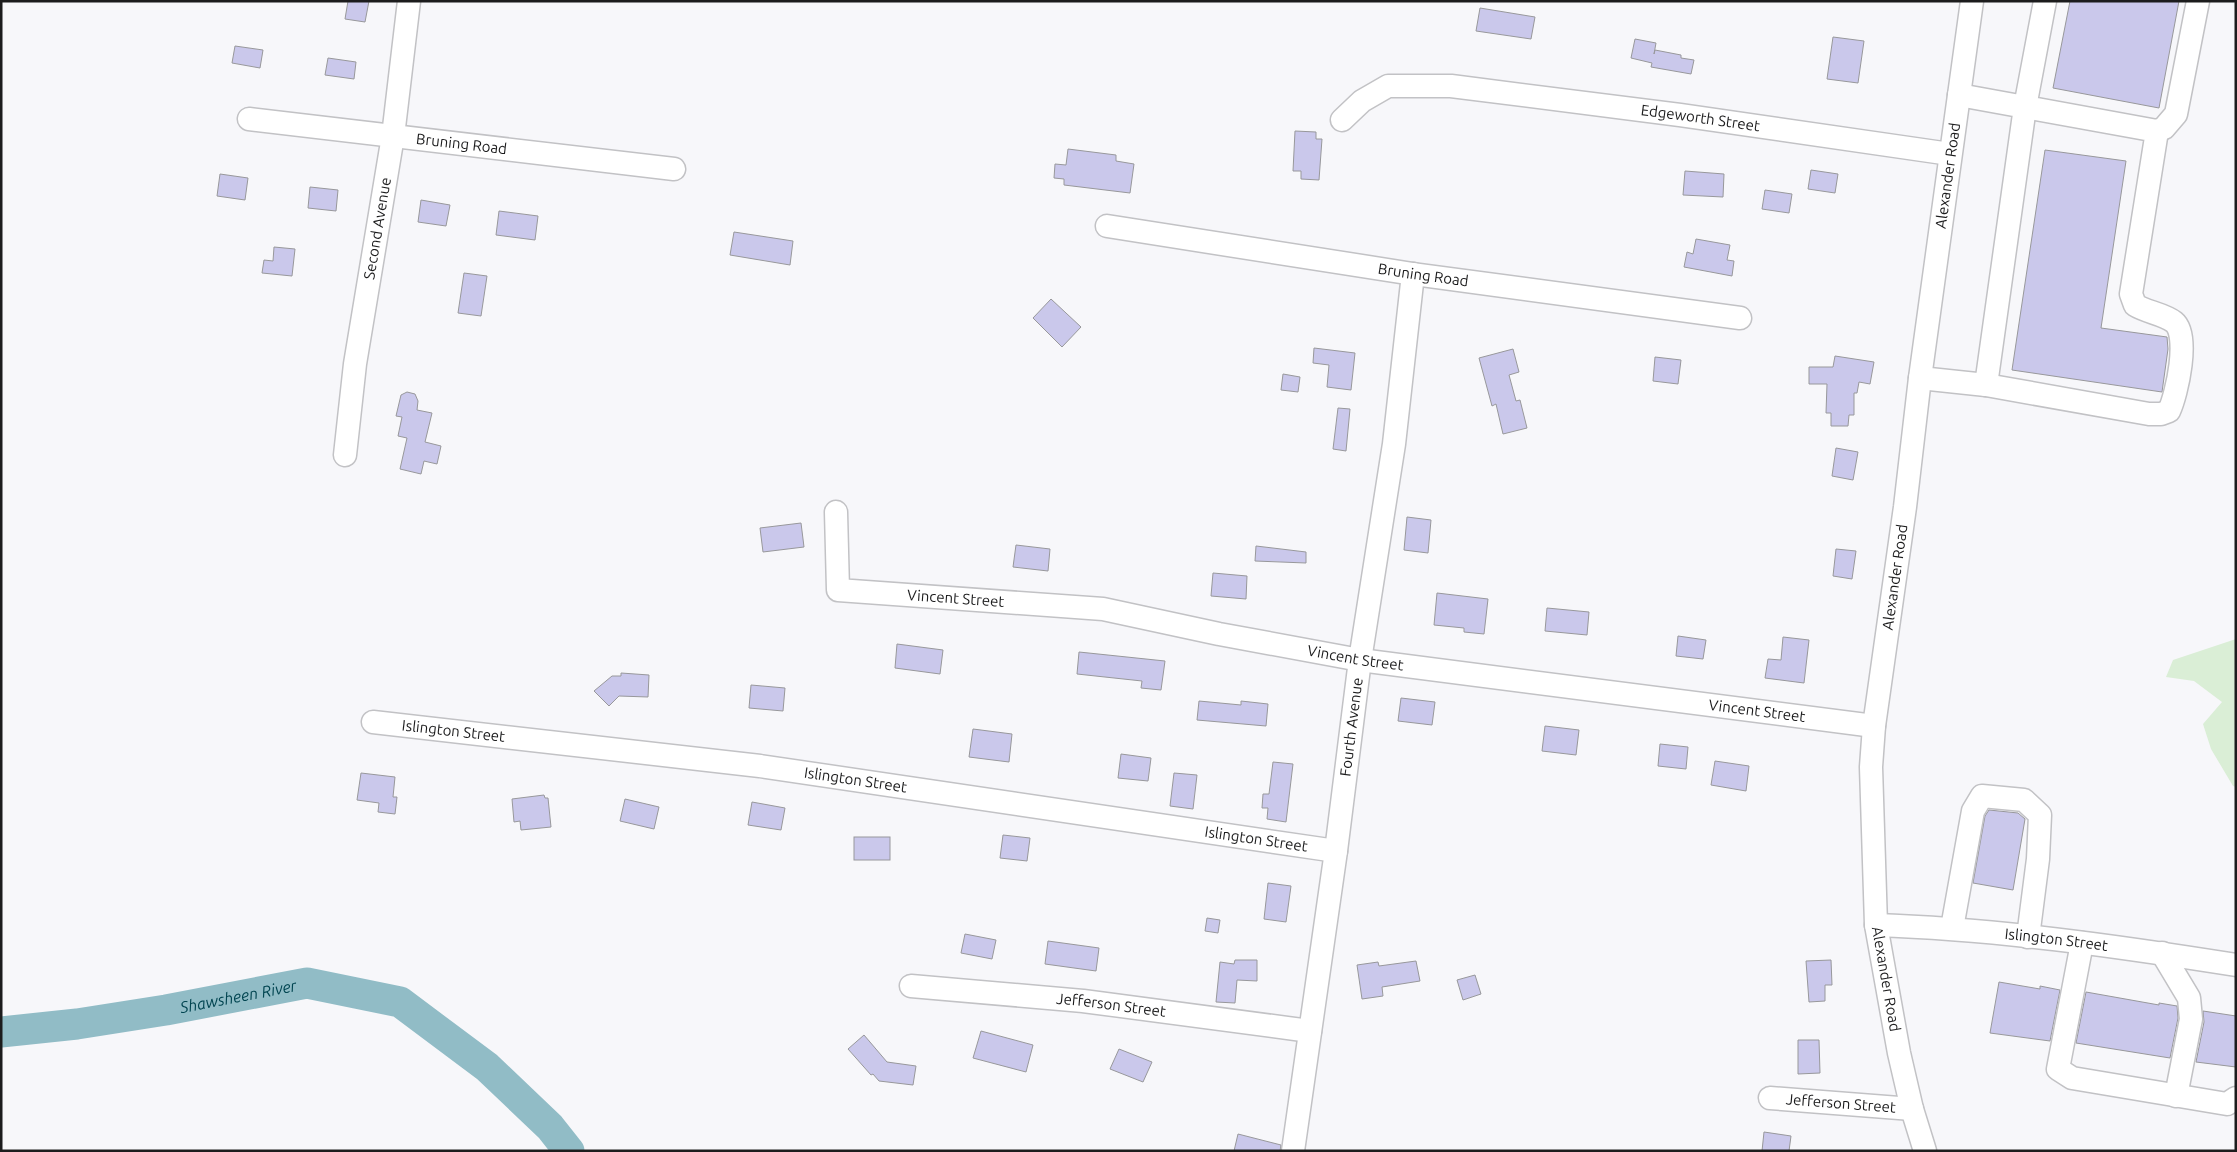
<svg xmlns="http://www.w3.org/2000/svg" width="2237" height="1152" font-family="Ubuntu,sans-serif">
	<style>
		.green { fill: #daeed6 }
		.lines { fill: none; stroke-linecap: round; stroke-linejoin: round }
		.river { stroke: #91bcc6; stroke-width: 31 }
		.building { fill: #cac8eb; stroke: #98989b }
		.minor-casing { stroke: #c2c2c5; stroke-width: 25 }
		.minor { stroke: #fff; stroke-width: 22 }
		.labels { text-anchor: middle; stroke-width: 4; stroke-linejoin: round; paint-order: stroke }
		.street-label { font-size: 15px; fill: #1c1c1d; stroke: #fff }
		.water-label { font-size: 16px; font-style: italic; fill: #024551; stroke: #fff }
	</style>
	<rect width="100%" height="100%" fill="#f7f7fa"/>
	<!-- green -->
	<polygon class="green" points="2236,639 2236,787 2233,786 2211,749 2203,724 2222,702 2194,681 2166,677 2173,660"/>
	<g class="lines">
		<!-- river -->
		<path class="river" id="s1" d="M1 1032 77 1024 166 1010 307 983 400 1002 487 1067 550 1127 569 1151"/>
	</g>
	<!-- building -->
	<g class="building">
		<polygon points="348,1 369,1 365,22 345,19"/>
		<polygon points="2070,1 2179,1 2159,108 2053,88"/>
		<polygon points="1480,8 1535,17 1531,39 1476,31"/>
		<polygon points="1833,37 1864,41 1858,83 1827,79"/>
		<polygon points="1635,39 1656,43 1654,54 1655,50 1681,55 1681,58 1694,60 1691,74 1651,67 1652,63 1631,58"/>
		<polygon points="235,46 263,50 260,68 232,63"/>
		<polygon points="328,58 356,62 354,79 325,75"/>
		<polygon points="1295,131 1316,132 1316,139 1322,139 1319,180 1301,179 1301,171 1293,171"/>
		<polygon points="1068,149 1116,155 1116,161 1134,164 1130,193 1064,185 1064,179 1054,178 1055,164 1066,165"/>
		<polygon points="2045,150 2126,161 2101,328 2167,337 2168,349 2162,392 2012,370"/>
		<polygon points="1811,170 1838,174 1835,193 1808,189"/>
		<polygon points="1685,171 1724,174 1723,197 1683,195"/>
		<polygon points="220,174 248,178 245,200 217,196"/>
		<polygon points="310,187 338,190 336,211 308,208"/>
		<polygon points="1765,190 1792,194 1789,213 1762,209"/>
		<polygon points="421,200 450,205 446,226 418,222"/>
		<polygon points="499,211 538,216 535,240 496,235"/>
		<polygon points="734,232 793,241 790,265 730,255"/>
		<polygon points="1696,239 1730,245 1727,260 1734,261 1732,276 1684,267 1687,252 1693,254"/>
		<polygon points="274,247 295,249 292,276 262,273 264,260 273,261"/>
		<polygon points="464,273 487,276 481,316 458,313"/>
		<polygon points="1051,299 1081,327 1062,347 1033,318"/>
		<polygon points="1314,348 1355,353 1351,390 1327,387 1329,365 1313,363"/>
		<polygon points="1513,349 1519,372 1509,375 1516,401 1520,400 1527,428 1503,434 1496,404 1492,406 1479,358"/>
		<polygon points="1835,356 1874,362 1870,384 1859,382 1857,393 1854,393 1854,415 1849,415 1848,426 1831,426 1831,413 1826,413 1827,384 1809,384 1809,367 1833,367"/>
		<polygon points="1655,357 1681,360 1678,384 1653,381"/>
		<polygon points="1283,374 1300,377 1298,392 1281,390"/>
		<polygon points="407,392 415,394 418,401 417,410 432,413 425,442 441,446 437,464 424,461 421,474 400,469 407,438 398,436 402,417 396,416 401,395"/>
		<polygon points="1338,408 1350,409 1346,451 1333,449"/>
		<polygon points="1836,448 1858,452 1853,480 1832,476"/>
		<polygon points="1407,517 1431,520 1428,553 1404,550"/>
		<polygon points="801,523 804,547 763,552 760,528"/>
		<polygon points="1016,545 1050,549 1048,571 1013,567"/>
		<polygon points="1256,546 1306,552 1306,563 1255,561"/>
		<polygon points="1836,549 1856,551 1852,579 1833,576"/>
		<polygon points="1213,573 1247,576 1246,599 1211,596"/>
		<polygon points="1437,593 1488,599 1484,634 1464,632 1464,628 1434,625"/>
		<polygon points="1547,608 1589,612 1587,635 1545,631"/>
		<polygon points="1678,636 1706,640 1703,659 1676,656"/>
		<polygon points="1783,637 1809,640 1804,683 1765,678 1768,659 1781,660"/>
		<polygon points="897,644 943,650 940,674 895,668"/>
		<polygon points="1079,652 1165,661 1161,690 1141,688 1142,681 1077,674"/>
		<polygon points="621,673 649,675 648,697 619,696 609,706 594,691 612,676 621,676"/>
		<polygon points="751,685 785,688 783,711 749,708"/>
		<polygon points="1401,698 1435,702 1432,725 1398,721"/>
		<polygon points="1199,701 1241,705 1241,701 1268,704 1266,726 1197,720"/>
		<polygon points="1545,726 1579,730 1576,755 1542,751"/>
		<polygon points="973,729 1012,734 1009,762 969,757"/>
		<polygon points="1660,744 1688,747 1686,769 1658,766"/>
		<polygon points="1121,754 1151,758 1148,781 1118,778"/>
		<polygon points="1715,761 1749,766 1746,791 1711,785"/>
		<polygon points="1273,762 1293,764 1286,822 1267,819 1268,808 1262,808 1263,794 1269,794"/>
		<polygon points="361,773 395,777 393,797 397,797 395,814 378,812 379,803 357,800"/>
		<polygon points="1174,773 1197,775 1193,809 1170,806"/>
		<polygon points="544,795 545,798 548,798 551,827 521,830 520,821 514,822 512,799"/>
		<polygon points="625,799 659,807 654,829 620,821"/>
		<polygon points="752,802 785,808 781,830 748,825"/>
		<polygon points="1989,810 2018,813 2025,819 2013,890 1973,883 1985,816"/>
		<polygon points="1003,835 1030,838 1027,861 1000,858"/>
		<rect x="854" y="837" width="36" height="23"/>
		<polygon points="1268,883 1291,886 1286,922 1264,919"/>
		<polygon points="1207,918 1220,920 1218,933 1205,931"/>
		<polygon points="965,934 996,940 992,959 961,953"/>
		<polygon points="1048,941 1099,948 1096,971 1045,964"/>
		<polygon points="1235,960 1257,960 1257,981 1237,980 1235,1003 1216,1002 1220,962 1234,964"/>
		<polygon points="1831,960 1832,985 1825,985 1825,1001 1809,1002 1806,961"/>
		<polygon points="1416,961 1420,981 1382,987 1383,996 1362,999 1357,965 1378,962 1379,966"/>
		<polygon points="1475,975 1481,994 1463,1000 1457,980"/>
		<polygon points="1999,982 2040,989 2040,986 2060,990 2050,1041 1990,1033"/>
		<polygon points="2086,992 2159,1005 2159,1003 2177,1006 2178,1018 2170,1058 2076,1043"/>
		<polygon points="2203,1011 2236,1016 2236,1067 2196,1062 2204,1022"/>
		<polygon points="981,1031 1033,1045 1026,1072 973,1058"/>
		<polygon points="864,1035 887,1062 916,1066 913,1085 879,1081 873,1074 871,1075 848,1049"/>
		<polygon points="1798,1040 1819,1040 1820,1073 1798,1074"/>
		<polygon points="1119,1049 1152,1062 1143,1082 1110,1069"/>
		<polygon points="1764,1132 1791,1136 1789,1151 1762,1151"/>
		<polygon points="1238,1134 1281,1145 1280,1151 1234,1151"/>
	</g>
	<g class="lines">
		<defs>
			<g id="minor">
				<path id="s2" d="M249 119 674 169"/>
				<path id="s3" d="M1342 120 1362 101 1388 86H1451L1680 115 1950 154"/>
				<polyline points="2157,131 2164,128 2176,114 2198,1"/>
				<path id="s4" d="M1107 226 1413 274 1740 318"/>
				<polyline points="1920,378 1986,385 2025,107 1959,95"/>
				<path d="M1986 385 2149 414H2161L2169 411C2177 394 2190 335 2174 322 2164 314 2146 312 2135 305L2131 294 2157 131 2025 107 2045 1"/>
				<path id="s5" d="M345 455 355 364 393 136 409 1"/>
				<path id="s6" d="M836 512 838 590 1103 609 1219 634 1360 660 1874 726"/>
				<path id="s7" d="M373 722 760 766 1336 851"/>
				<path id="s8" d="M1876 925C1996 929 2116 946 2236 965"/>
				<polyline points="1952,928 1973,811 1982,796 2024,800 2040,815 2038,859 2028,937"/>
				<polyline points="2082,943 2058,1069 2072,1078 2227,1104 2236,1098"/>
				<polyline points="2162,953 2189,998 2191,1019 2176,1096"/>
				<path id="s9" d="M911 986 1083 1001 1310 1031"/>
				<path id="s10" d="M1770 1098 1912 1109"/>
				<path id="s11" d="M1293 1151 1336 851 1360 660 1394 444 1413 274"/>
				<path id="s12" d="M1925 1151 1912 1109 1899 1053 1876 925 1871 767 1874 726 1905 507 1920 378 1972 1"/>
			</g>
		</defs>
		<!-- minor casing -->
		<use href="#minor" class="minor-casing"/>
		<!-- minor -->
		<use href="#minor" class="minor"/>
	</g>
	<g class="labels">
		<!-- street labels -->
		<g class="street-label">
			<text dy="5" stroke="none"><textPath href="#s3" startOffset="372">Edgeworth Street</textPath></text>
			<text dy="5" stroke="none"><textPath href="#s2" startOffset="214">Bruning Road</textPath></text>
			<text dy="5" stroke="none"><textPath href="#s12" startOffset="986">Alexander Road</textPath></text>
			<text dy="5" stroke="none"><textPath href="#s5" startOffset="229">Second Avenue</textPath></text>
			<text dy="5" stroke="none"><textPath href="#s4" startOffset="320">Bruning Road</textPath></text>
			<text dy="5" stroke="none"><textPath href="#s12" startOffset="581">Alexander Road</textPath></text>
			<text dy="5" stroke="none"><textPath href="#s6" startOffset="196">Vincent Street</textPath></text>
			<text dy="5" stroke="none"><textPath href="#s6" startOffset="601">Vincent Street</textPath></text>
			<text dy="5" stroke="none"><textPath href="#s6" startOffset="1006">Vincent Street</textPath></text>
			<text dy="5" stroke="none"><textPath href="#s11" startOffset="428">Fourth Avenue</textPath></text>
			<text dy="5" stroke="none"><textPath href="#s7" startOffset="81">Islington Street</textPath></text>
			<text dy="5" stroke="none"><textPath href="#s7" startOffset="486">Islington Street</textPath></text>
			<text dy="5" stroke="none"><textPath href="#s7" startOffset="891">Islington Street</textPath></text>
			<text dy="5" stroke="none"><textPath href="#s8" startOffset="181">Islington Street</textPath></text>
			<text transform="translate(1886 979) rotate(80)" y="5">Alexander Road</text>
			<text dy="5" stroke="none"><textPath href="#s9" startOffset="201">Jefferson Street</textPath></text>
			<text dy="5" stroke="none"><textPath href="#s10" startOffset="71">Jefferson Street</textPath></text>
		</g>
		<!-- water labels -->
		<g class="water-label">
			<text dy="6" stroke="none"><textPath href="#s1" startOffset="240">Shawsheen River</textPath></text>
		</g>
	</g>
	<!-- border -->
	<rect width="2237" height="1152" fill="none" stroke="#1c1c1d" stroke-width="5"/>
</svg>
